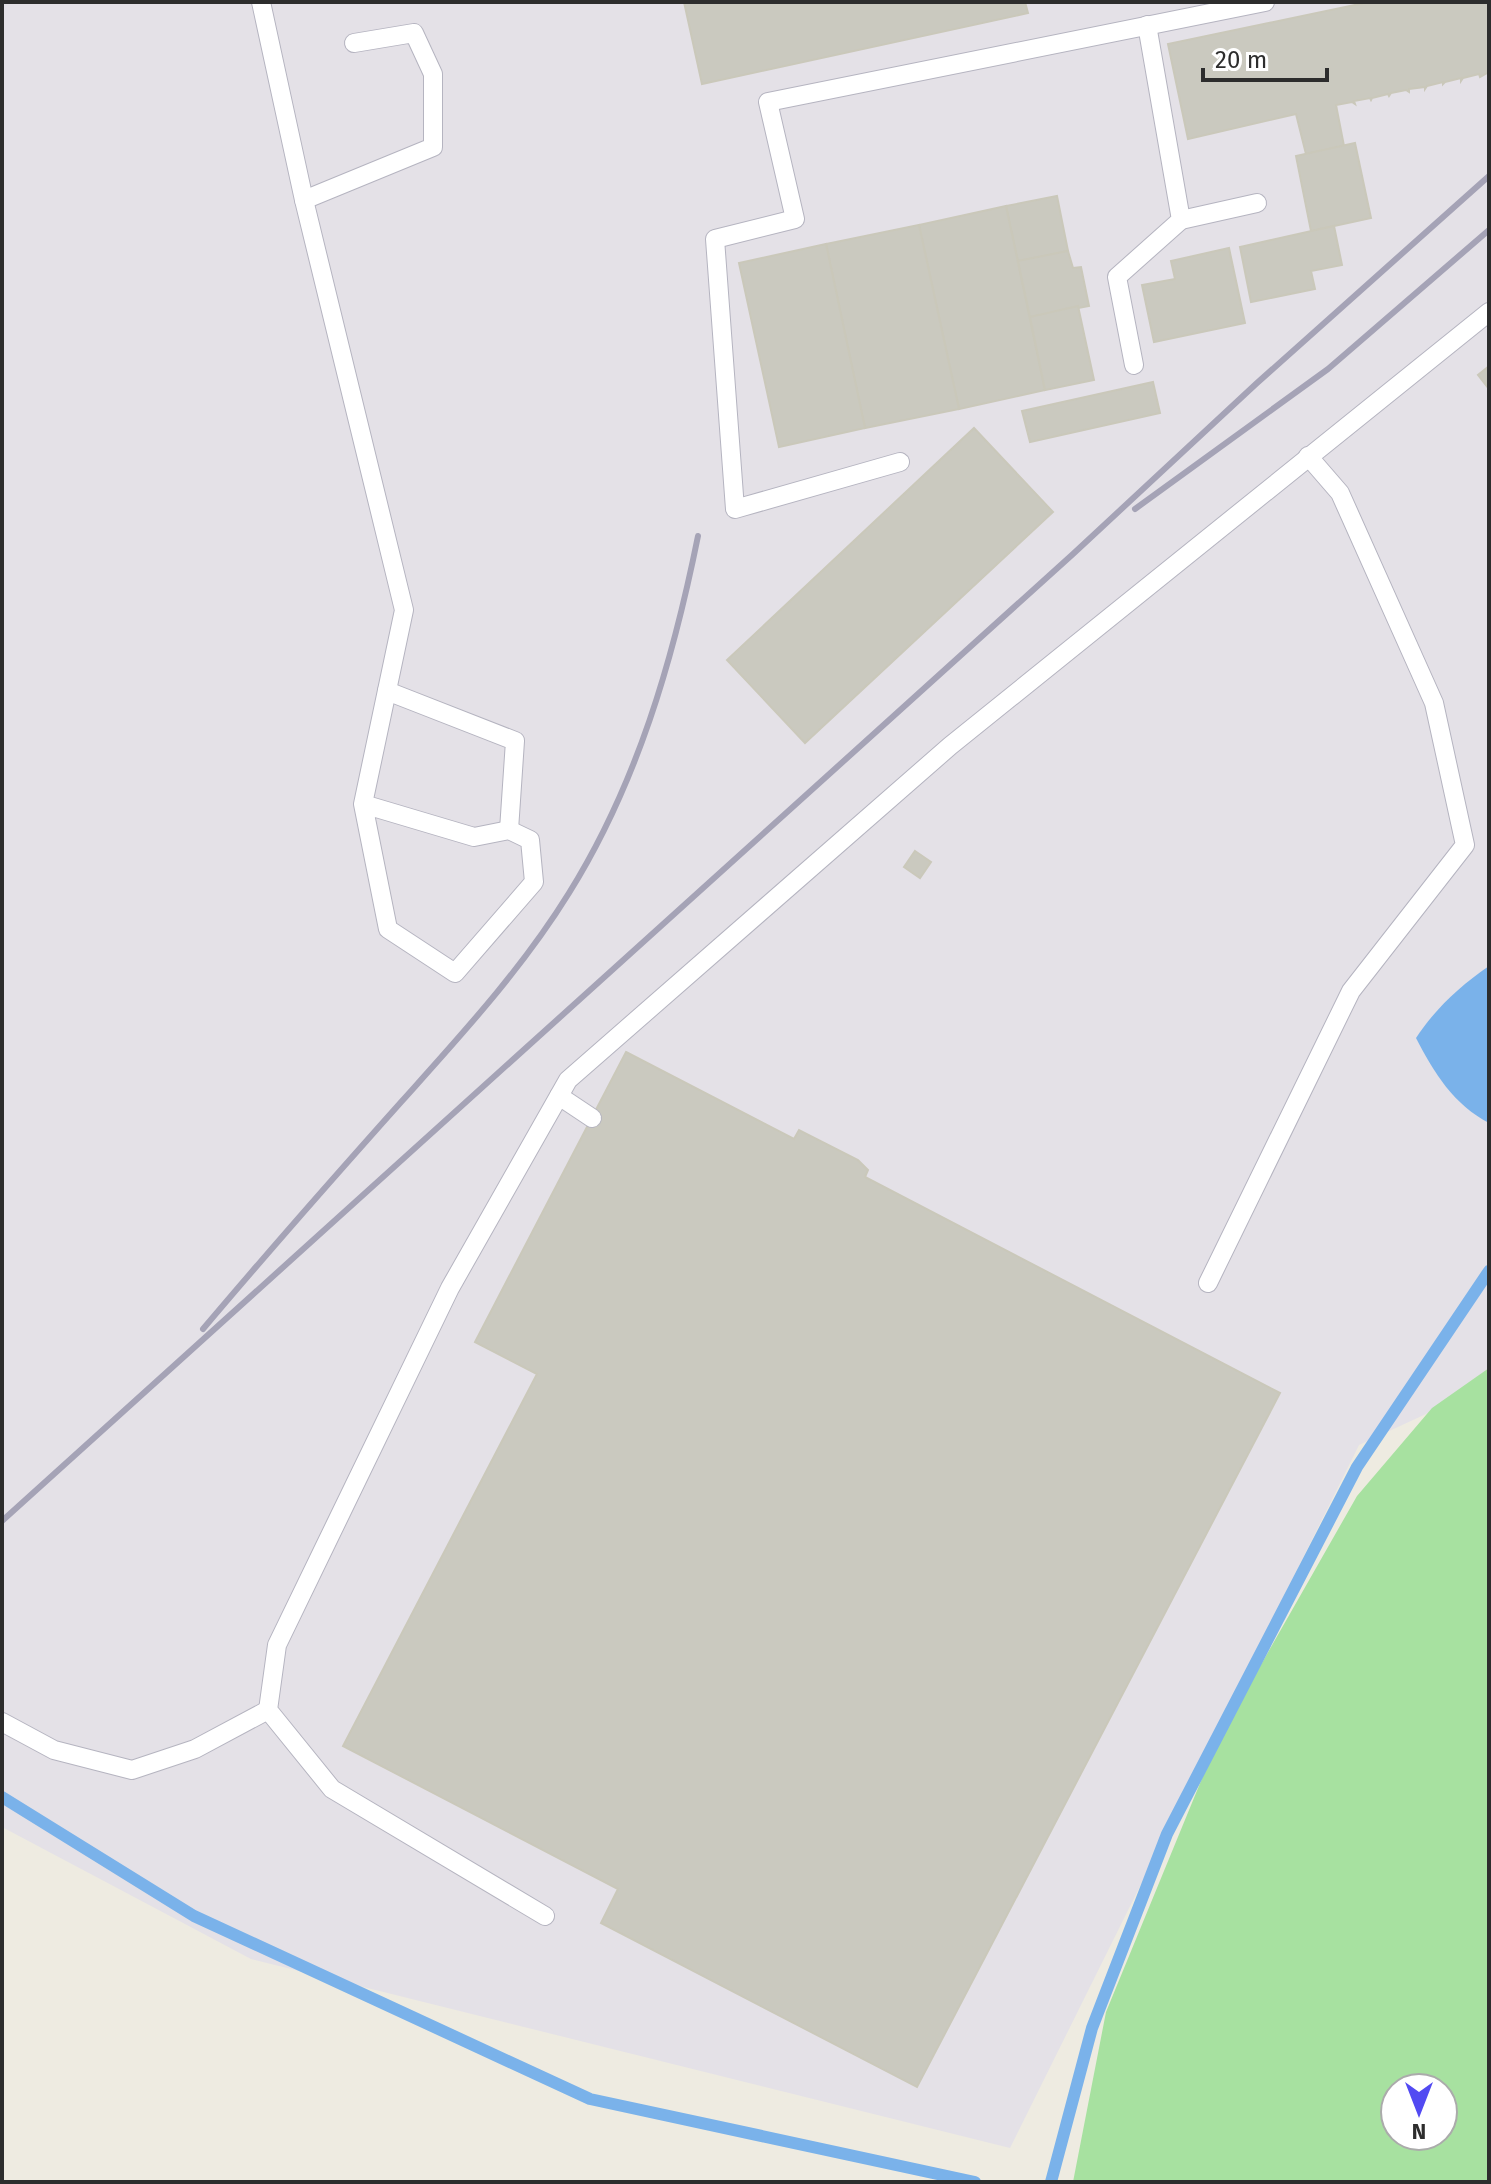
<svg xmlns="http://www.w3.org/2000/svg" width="1491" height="2184" font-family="'Fira Sans',sans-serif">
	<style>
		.industrial { fill: #e4e1e7 }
		.green { fill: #a7e1a0; fill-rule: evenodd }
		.water { fill: #7ab2ea }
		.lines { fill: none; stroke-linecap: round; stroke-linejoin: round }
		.stream { stroke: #7ab2ea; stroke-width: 12 }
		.building { fill: #cac9bf; stroke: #cac8ba; stroke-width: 2 }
		.lane-casing { stroke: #b5b4c0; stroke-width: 20 }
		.lane { stroke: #fff; stroke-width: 18 }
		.rail { stroke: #a5a3b6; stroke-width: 6 }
	</style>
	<rect width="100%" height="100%" fill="#eeebe1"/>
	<!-- industrial -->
	<polygon class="industrial" points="2,2 1489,2 1489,1368 1426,1414 1359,1445 1010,2148 251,1959 2,1827"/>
	<!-- green -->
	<path class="green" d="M1489 1368V2182H1073L1106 2012 1217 1742 1357 1496 1432 1408ZM1395 2088H1443V2136H1395Z"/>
	<!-- water -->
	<path class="water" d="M1489 966V1123C1454 1105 1434 1073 1416 1038 1435 1009 1460 986 1489 966Z"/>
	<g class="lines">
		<!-- stream -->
		<g class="stream">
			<polyline points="2,1797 194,1916 590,2099 975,2182"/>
			<polyline points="1051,2182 1092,2028 1167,1834 1357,1467 1489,1271"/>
		</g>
	</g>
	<!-- building -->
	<g class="building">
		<polygon points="684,2 1025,2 1028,13 702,84"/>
		<polygon points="1369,2 1489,2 1489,72 1480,77 1479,74 1463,78 1461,81 1461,78 1445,82 1443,84 1443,82 1427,86 1425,89 1425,87 1409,89 1409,92 1406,90 1391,93 1389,96 1388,94 1372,98 1371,100 1370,98 1354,101 1355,104 1352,102 1336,105 1344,146 1306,154 1296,114 1188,139 1168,44"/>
		<polygon points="1355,143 1371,218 1311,231 1296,156"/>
		<polygon points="1057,196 1068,251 1018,261 1006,206"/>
		<polygon points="1006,206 1045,390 959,409 919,225"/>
		<polygon points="919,225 959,409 865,428 826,244"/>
		<polygon points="1334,226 1342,265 1311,271 1315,289 1251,302 1240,247"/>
		<polygon points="826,244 865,428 779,447 739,263"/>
		<polygon points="1229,248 1245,323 1154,342 1142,285 1175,279 1171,261"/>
		<polygon points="1068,251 1073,268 1081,267 1089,306 1030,317 1018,261"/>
		<polygon points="1078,306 1094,380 1045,390 1030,317"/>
		<polygon points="1489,366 1489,389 1478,375"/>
		<polygon points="1153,382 1160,413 1030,442 1022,411"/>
		<polygon points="974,428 1053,512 805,743 727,660"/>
		<polygon points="915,851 931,862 920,878 904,867"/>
		<polygon points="626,1052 794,1139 799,1130 858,1160 868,1170 865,1177 1280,1393 917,2087 601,1923 618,1889 343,1746 537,1374 475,1342"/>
	</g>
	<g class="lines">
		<defs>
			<g id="lane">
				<polyline points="261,2 304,200 404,610 363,804 388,929 455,973 534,882 530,840 509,830 474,837 363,804"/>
				<polyline points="304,200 433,147 433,74 414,33 354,43"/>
				<polyline points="1181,220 1257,203"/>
				<polyline points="1134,365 1117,277 1181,220 1147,25"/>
				<polyline points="900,462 735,509 715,239 795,219 768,102 1265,2"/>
				<polyline points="387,691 515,741 509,830"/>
				<polyline points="559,1096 592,1118"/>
				<polyline points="1208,1283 1351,991 1465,845 1434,703 1340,493 1308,456"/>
				<polyline points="2,1722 54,1750 132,1770 195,1749 268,1710"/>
				<polyline points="545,1916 332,1789 268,1710 277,1645 450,1288 568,1080 950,746 1489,312"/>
			</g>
		</defs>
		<!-- lane casing -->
		<use href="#lane" class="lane-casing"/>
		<!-- lane -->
		<use href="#lane" class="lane"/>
		<!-- rail -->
		<g class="rail">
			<polyline points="1135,509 1328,369 1489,230"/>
			<path d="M203 1329C268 1252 335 1176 402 1101 462 1034 522 969 569 893 637 784 673 660 698 536"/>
			<polyline points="2,1521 1073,554 1257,383 1489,176"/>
		</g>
	</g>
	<!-- border -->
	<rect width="1491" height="2184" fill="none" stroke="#2d2d2d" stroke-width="8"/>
	<!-- north arrow -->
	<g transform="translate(1419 2112) rotate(180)"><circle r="38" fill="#ffffff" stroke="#ababab" stroke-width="2"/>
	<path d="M0-6L14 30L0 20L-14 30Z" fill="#524af2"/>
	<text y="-12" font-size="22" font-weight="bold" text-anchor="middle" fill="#2d2d2d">N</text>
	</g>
	<!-- scale -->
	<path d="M1203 68v12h124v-12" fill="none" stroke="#2d2d2d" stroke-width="4"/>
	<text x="1215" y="68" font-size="24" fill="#2d2d2d" stroke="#ffffff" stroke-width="6" paint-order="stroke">20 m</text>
</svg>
